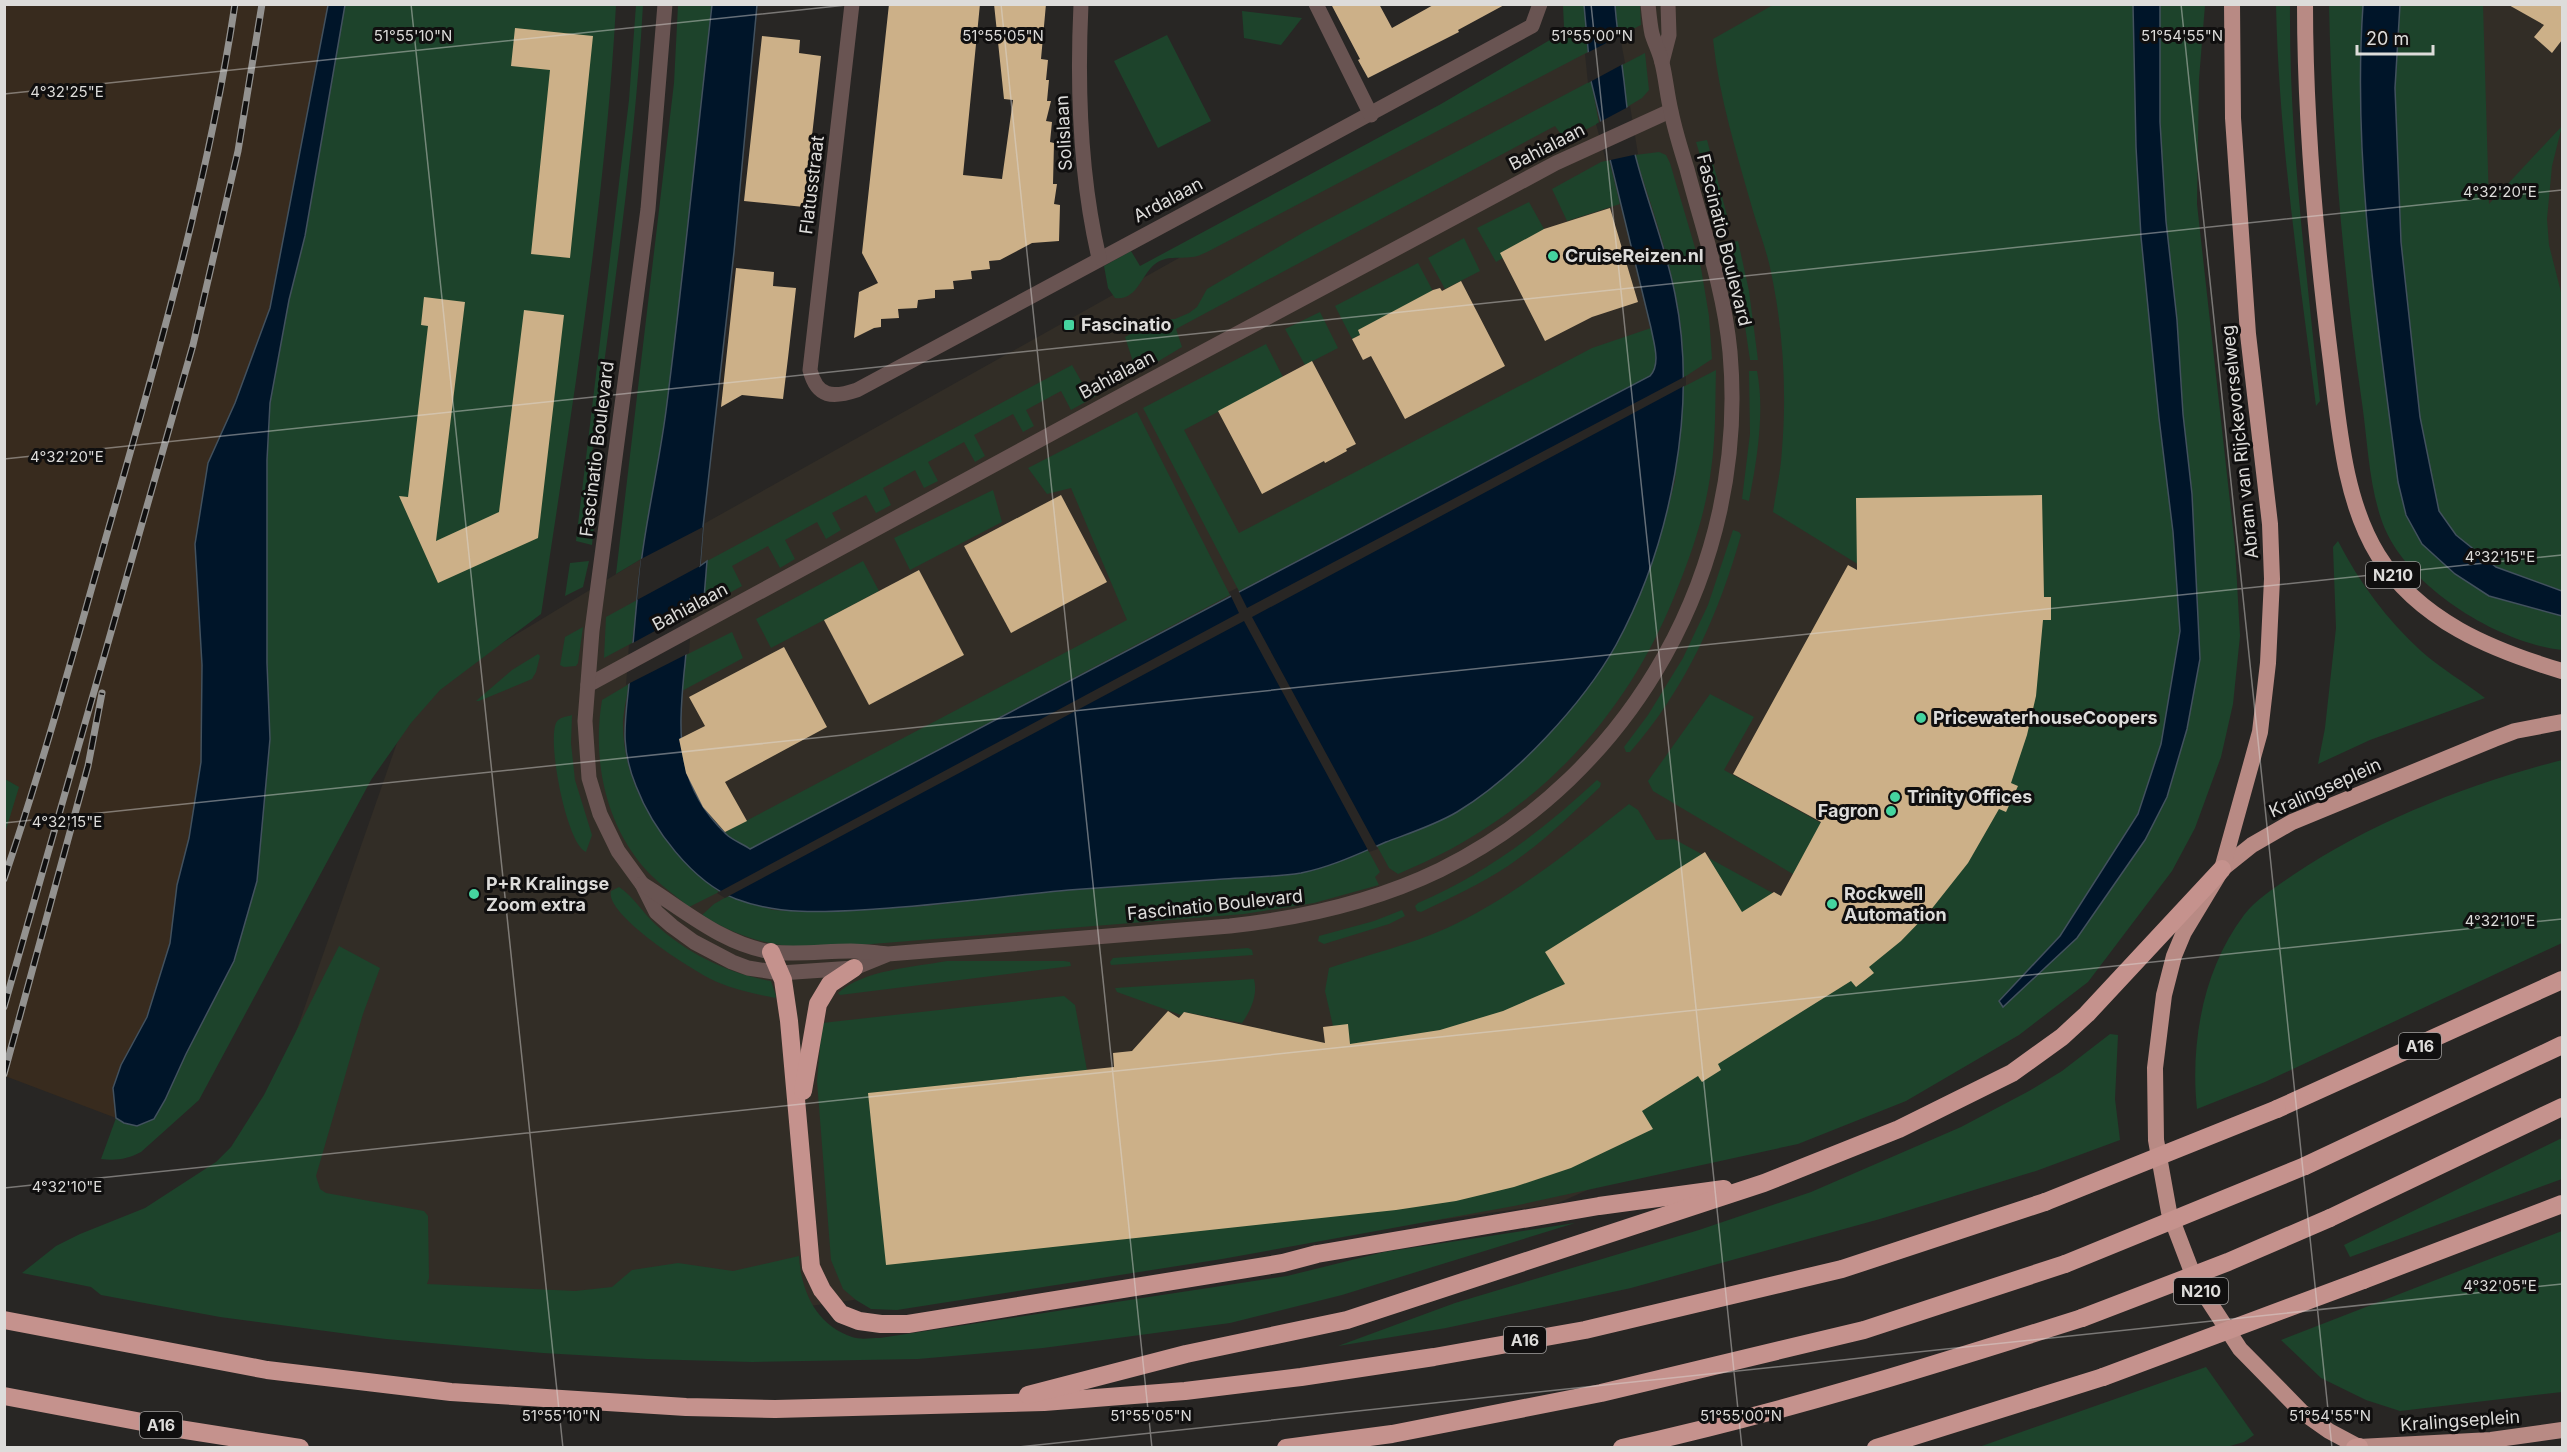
<svg xmlns="http://www.w3.org/2000/svg" width="2567" height="1452" font-family="Inter,sans-serif">
	<style>
		.built { fill: #322d26 }
		.industrial { fill: #382b1e }
		.green { fill: #1d432b }
		.water { fill: #001529; stroke: #42515e; stroke-width: 1.5 }
		.pier { fill: #282624 }
		.building { fill: #ccb088 }
		.lines { fill: none; stroke-linecap: round; stroke-linejoin: round }
		.minor { stroke: #695452; stroke-width: 15 }
		.tertiary { stroke: #695452; stroke-width: 15 }
		.trunk { stroke: #b88a84; stroke-width: 16 }
		.motorway { stroke: #c5928d; stroke-width: 18 }
		.rail-casing { stroke: #939290; stroke-width: 7 }
		.rail { stroke: #100f0f; stroke-width: 4.5; stroke-dasharray: 14; stroke-linecap: butt }
		.motorway-bridge { stroke: #c5928d; stroke-width: 18 }
		.ticks { fill: none; stroke: #dddcda; stroke-width: 1.5; stroke-opacity: 0.45 }
		.poi-dot { fill: #45d49f; stroke: #100f0f; stroke-width: 2 }
		.labels { text-anchor: middle; stroke-width: 6; stroke-linejoin: round; paint-order: stroke }
		.shield { fill: #100f0f; stroke: #a09e9d; stroke-width: 1.5 }
		.shield-label { font-size: 16px; font-weight: bold; fill: #dddcda }
		.street-label { font-size: 18px; fill: #dddcda; stroke: #100f0f }
		.poi-label { font-size: 18px; font-weight: bold; fill: #dddcda; stroke: #100f0f; text-anchor: start }
		.ticks-label { font-size: 15px; text-anchor: middle; fill: #dddcda; stroke: #100f0f; stroke-width: 6; stroke-linejoin: round; paint-order: stroke }
	</style>
	<rect width="100%" height="100%" fill="#282624"/>
	<!-- built -->
	<g class="built">
		<polygon points="1631,5 2152,5 2206,691 2118,891 1904,1050 1556,1204 751,1314 208,1284 413,697 641,559"/>
		<polygon points="2445,5 2562,5 2562,441 2527,435"/>
	</g>
	<!-- industrial -->
	<polygon class="industrial" points="5,5 328,5 270,308 235,403 208,463 195,544 202,665 201,762 189,838 177,885 170,943 147,1017 121,1065 114,1088 116,1118 5,1076 4,833 18,787 5,779"/>
	<!-- green -->
	<g class="green">
		<path d="M345 5H616C605 207 572 408 542 608L541 614 440 690 411 723 371 780 199 1100 141 1152C128 1159 116 1161 101 1159L116 1118 124 1123 154 1119 165 1100 257 881 270 739 267 663V460L270 403 289 300 305 236Z"/>
		<path d="M636 5H643C634 166 608 326 588 486L598 489 592 545 576 541 629 100Z"/>
		<polygon points="678,5 712,5 667,410 641,559 616,574 674,83"/>
		<path d="M1563 5H1584L1588 52 1209 251C1204 253 1198 257 1192 257 1180 259 1166 255 1155 264 1141 275 1137 301 1115 298L1108 288 1104 266 1131 251 1140 266 1441 104 1560 34 1564 27Z"/>
		<polygon points="1615,5 1640,5 1641,25 1617,37"/>
		<path d="M1773 5H2133L2136 147 2141 237 2159 418 2173 532 2180 631 2161 744 2138 814 2060 936 2000 1001 2003 1007 2077 938 2187 729 2200 659 2192 494 2183 414 2177 320 2166 221 2160 122V5H2205L2199 79 2197 204 2235 547 2240 636 2233 704 2221 757 2195 828 2172 871 2088 982 2019 1035 1906 1101 1798 1144 1514 1206 1222 1259 897 1310 871 1309 856 1300 843 1289 831 1260 817 1081 822 1023 1064 996 1075 1005 1089 1081 1338 1048 1325 991 1329 968C1367 955 1412 944 1447 928 1515 896 1571 850 1629 804L1638 810 1656 840 1674 839 1789 902 1803 880 1653 791 1648 781 1710 694 1754 717 1724 770 1915 874 2033 672 1773 512C1776 491 1781 470 1782 449 1787 391 1783 329 1771 272 1767 252 1759 231 1753 211 1737 154 1719 98 1713 39Z"/>
		<path d="M2276 5H2290C2289 137 2306 269 2320 401L2316 406C2299 273 2279 139 2276 5Z"/>
		<path d="M2329 5H2363C2352 161 2378 327 2398 482L2406 515 2489 596 2562 616V650C2499 643 2411 589 2385 529 2369 491 2368 444 2362 403 2343 271 2332 138 2329 5Z"/>
		<polygon points="2400,5 2483,5 2489,204 2562,126 2552,166 2547,219 2549,245 2562,296 2562,591 2496,567 2456,535 2439,511 2420,417 2401,242 2395,88"/>
		<polygon points="1242,11 1302,18 1281,45 1244,38"/>
		<polygon points="1167,35 1211,121 1158,148 1114,61"/>
		<polygon points="1645,53 1649,90 1642,98 1627,107 1622,65"/>
		<polygon points="1591,81 1599,123 1565,140 1555,126 1176,329 1182,347 1137,374 1125,337 1156,320 1175,319 1189,313 1197,307 1207,289 1304,232"/>
		<polygon points="1707,140 1729,223 1722,227 1696,142"/>
		<path d="M1659 152 1666 155 1670 163 1701 268 1709 316 1712 359 1683 378C1686 301 1658 226 1635 155Z"/>
		<polygon points="1609,160 1620,204 1567,221 1552,189 1601,162"/>
		<polygon points="1529,202 1544,229 1543,235 1496,262 1477,228"/>
		<polygon points="1464,238 1480,271 1445,289 1428,258"/>
		<polygon points="1738,241 1749,291 1758,360 1750,360 1739,285 1729,243"/>
		<polygon points="1418,263 1435,295 1352,339 1335,306"/>
		<polygon points="1320,312 1338,348 1305,365 1285,329"/>
		<path d="M1651 328C1654 344 1661 364 1650 376L1239 591 1143 408 1266 344 1283 377 1184 430 1239 533 1592 348Z"/>
		<polygon points="1072,365 1084,386 1117,369 1121,382 1071,410 1061,391 1026,410 1034,426 1023,432 1013,414 974,435 985,456 975,462 964,442 928,462 938,481 924,488 915,470 883,488 891,505 876,513 866,495 832,513 841,530 826,539 817,522 785,540 795,559 780,568 768,546 732,566 742,586 708,605 704,598 707,561"/>
		<path d="M1716 370C1715 404 1716 436 1711 470 1706 510 1693 550 1678 587 1634 701 1559 790 1451 849 1434 858 1416 866 1398 874L1389 868 1377 846 1437 822 1476 799 1523 759 1545 737 1594 680 1636 604 1665 520 1675 481 1683 387Z"/>
		<path d="M1749 371H1757C1765 412 1757 460 1749 501L1742 499 1750 434Z"/>
		<polygon points="1137,412 1230,595 750,849 726,835 725,832 1127,620 1071,488 1047,494 1028,468"/>
		<polygon points="993,490 1002,522 910,570 894,538"/>
		<path d="M1733 530 1739 532 1741 535C1719 614 1685 690 1630 752H1626L1624 747 1648 715 1683 658 1708 605Z"/>
		<path d="M2338 541C2359 582 2387 620 2421 651 2440 668 2464 682 2485 698L2370 740 2318 764 2325 728 2336 628 2333 547Z"/>
		<polygon points="589,561 583,587 565,596 570,563"/>
		<polygon points="863,561 879,591 771,648 756,619"/>
		<polygon points="637,600 632,643 604,658 606,617"/>
		<polygon points="583,627 578,663 576,666 564,667 560,665 565,637"/>
		<polygon points="732,632 743,658 682,691 686,655"/>
		<polygon points="538,654 540,656 536,672 532,679 479,701 476,701 512,670"/>
		<path d="M629 684C627 696 624 708 623 720 621 790 667 850 719 892L689 907C675 895 660 885 647 871 605 825 592 759 602 700Z"/>
		<path d="M572 715 571 743 575 780 592 835 586 852C567 845 547 743 556 723 559 717 566 717 572 715Z"/>
		<path d="M2562 760V943L2265 1082 2197 1109C2190 1044 2203 969 2244 915 2256 899 2276 887 2293 875 2374 821 2468 784 2562 760Z"/>
		<polygon points="5,779 19,787 5,833"/>
		<path d="M1597 780 1601 783 1600 787C1571 815 1542 843 1508 866 1481 884 1450 898 1421 912L1417 911 1415 906 1418 903C1486 874 1543 830 1597 780Z"/>
		<path d="M1368 850 1380 872 1375 877 1379 885 1314 903 1244 914 822 948C775 947 742 940 702 915L714 904 728 896 773 910 812 912 925 906 1068 890 1294 874 1327 866Z"/>
		<path d="M619 887C633 896 643 913 655 924 686 953 729 974 771 981L776 996 775 998C755 994 736 990 717 982 696 973 604 915 611 891Z"/>
		<polygon points="1402,910 1405,916 1389,924 1324,944 1318,941 1319,936 1374,921"/>
		<path d="M339 946 380 968 363 1014 316 1176 320 1189 326 1193 424 1211 428 1216 429 1278 427 1284 575 1291 612 1287 632 1270 678 1263 733 1271 799 1256C801 1291 816 1325 852 1337 860 1340 871 1338 880 1338L1287 1276 1384 1252 1575 1223 1342 1295 1230 1323 1043 1348 918 1359 752 1362 647 1359 543 1353 386 1339 220 1317 101 1295 91 1287 22 1273 56 1246 80 1234 145 1208 216 1162 231 1147 264 1095Z"/>
		<polygon points="1248,948 1252,950 1253,955 1111,965 1110,962 1113,958"/>
		<path d="M947 961H1064L1070 962 1071 966 840 995 838 993C863 970 914 967 947 961Z"/>
		<path d="M1254 979C1258 995 1251 1010 1242 1023L1184 1012 1181 1015 1117 992 1115 988Z"/>
		<polygon points="2110,1034 2118,1035 2115,1099 2120,1140 2036,1171 1880,1219 1631,1288 1446,1328 1338,1346 1455,1303 1699,1230 1811,1192 1961,1127 2029,1091 2062,1071"/>
		<polygon points="2562,1138 2562,1179 2350,1257 2344,1245"/>
		<polygon points="2562,1231 2562,1392 2400,1411 2366,1400 2321,1378 2281,1340"/>
		<polygon points="2206,1367 2254,1435 2244,1442 2223,1448 1979,1447"/>
	</g>
	<!-- water -->
	<g class="water">
		<polygon points="328,5 345,5 305,236 289,300 270,403 267,460 267,663 270,739 257,881 234,961 186,1054 165,1100 154,1119 137,1126 124,1123 116,1118 113,1088 121,1065 147,1017 170,943 177,885 189,838 201,762 202,665 195,544 208,463 235,403 270,308"/>
		<path d="M712 5H757L734 252 703 527 700 566 707 561 704 598 690 599C688 624 687 648 684 673 678 737 676 786 726 834 732 840 743 844 750 849L1650 376C1661 364 1654 344 1651 328L1591 81 1584 5H1615C1617 31 1621 56 1624 81 1627 107 1629 133 1636 158 1648 204 1666 248 1675 294 1698 407 1671 544 1616 645 1583 704 1515 777 1457 812 1435 825 1410 833 1386 842 1358 854 1331 867 1301 873 1276 877 1249 877 1224 879 1172 883 1121 886 1069 890 1005 896 941 905 876 909 828 912 781 916 736 899 692 882 652 828 636 786 620 747 625 723 629 684 634 641 636 598 642 556 649 504 661 454 667 403 684 270 697 137 712 5Z"/>
		<polygon points="2133,5 2160,5 2160,122 2166,221 2177,320 2183,414 2192,494 2200,659 2187,729 2167,797 2145,840 2077,938 2003,1007 1999,1001 2060,936 2138,814 2161,744 2180,631 2173,532 2159,418 2141,237 2136,147"/>
		<path d="M2363 5H2400L2395 88 2401 242 2420 417 2439 511 2456 535 2496 567 2562 591V616L2489 596 2455 574 2422 544 2406 515 2398 482C2378 327 2352 161 2363 5Z"/>
	</g>
	<!-- pier -->
	<g class="pier">
		<polygon points="1620,36 1625,63 1588,83 1585,54"/>
		<polygon points="1630,106 1638,154 1606,161 1596,124"/>
		<polygon points="1686,376 1686,385 1252,617 1378,849 1369,852 1244,621 725,898 717,893 1239,613 1229,592 1237,588 1247,608"/>
		<polygon points="703,527 700,566 637,600 641,559"/>
		<polygon points="692,611 689,653 626,685 629,645"/>
	</g>
	<!-- building -->
	<g class="building">
		<polygon points="889,4 980,4 963,175 1002,179 1013,100 1004,99 994,4 1046,4 1041,59 1048,60 1046,80 1049,80 1047,101 1051,101 1046,121 1052,122 1050,142 1054,143 1053,184 1057,184 1054,204 1060,205 1059,241 1032,243 1000,260 989,261 990,269 971,271 972,279 953,281 954,289 935,290 935,298 918,300 917,308 898,309 899,318 881,319 881,327 874,328 854,338 859,292 878,283 862,253"/>
		<polygon points="1331,4 1379,4 1392,28 1435,4 1506,4 1458,30 1459,32 1368,78 1358,60 1360,59"/>
		<polygon points="2507,4 2562,4 2562,40 2552,53 2534,37 2544,25"/>
		<polygon points="515,28 593,36 570,258 531,254 550,70 511,66"/>
		<polygon points="762,36 800,40 799,53 821,56 804,207 744,201"/>
		<polygon points="1610,208 1638,302 1592,317 1545,341 1500,253 1544,229"/>
		<polygon points="736,268 774,272 773,286 796,288 788,358 783,399 742,395 721,407"/>
		<polygon points="1461,281 1505,366 1405,419 1371,356 1363,360 1352,339 1360,335 1358,330 1433,290 1440,288 1442,291"/>
		<polygon points="424,297 465,302 436,541 499,512 524,310 564,315 538,538 438,583 399,496 408,497 428,326 421,325"/>
		<polygon points="1312,361 1356,444 1346,449 1347,451 1325,463 1324,461 1262,494 1218,411"/>
		<polygon points="1061,495 1107,582 1011,633 964,546"/>
		<polygon points="2042,495 2044,597 2051,597 2051,620 2043,620 2036,696 2027,735 2011,783 2018,786 2006,812 1999,809 1968,863 1930,911 1901,941 1869,967 1874,973 1856,987 1851,981 1718,1064 1721,1070 1702,1082 1698,1076 1642,1111 1653,1129 1571,1168 1514,1187 1456,1201 1396,1210 886,1265 868,1093 1114,1067 1113,1053 1132,1051 1168,1011 1179,1018 1184,1012 1325,1043 1323,1027 1348,1024 1350,1044 1440,1030 1503,1011 1565,984 1545,952 1705,852 1742,912 1774,892 1781,896 1821,822 1733,774 1848,565 1857,570 1856,498"/>
		<polygon points="919,570 964,655 869,705 824,620"/>
		<polygon points="784,647 827,727 725,782 747,821 725,832 703,807 686,773 679,739 705,726 689,697"/>
	</g>
	<g class="lines">
		<!-- minor -->
		<g class="minor">
			<path d="M852 4 810 370C817 398 833 398 857 390 1081 268 1308 149 1532 26L1540 4"/>
			<path d="M1081 4C1077 88 1080 177 1099 258"/>
			<polyline points="1316,4 1371,115"/>
			<polyline points="588,685 1130,391 1556,163 1670,111"/>
		</g>
		<!-- tertiary -->
		<g class="tertiary">
			<polyline points="665,4 648,209 592,631 585,721 589,778 600,814 618,851 642,884 656,912 672,926 694,942 732,962 748,968 780,973 854,968 886,955"/>
			<polyline points="1662,62 1669,35 1668,4"/>
			<path d="M642 884C683 909 723 945 772 952 798 955 825 951 851 951 863 951 876 953 888 954L1230 926C1303 918 1374 902 1440 870 1633 775 1749 567 1730 352 1724 289 1703 230 1687 169 1681 150 1675 131 1671 111 1667 95 1666 79 1662 63 1660 53 1655 44 1652 34 1650 25 1649 14 1648 4"/>
		</g>
		<!-- trunk -->
		<g class="trunk">
			<path d="M2305 4C2305 124 2316 244 2331 362 2339 426 2344 500 2378 555 2419 621 2492 650 2562 671"/>
			<polyline points="2562,722 2515,731 2494,739 2292,822 2252,845 2222,869 2184,932 2174,956 2164,995 2155,1068 2156,1140 2169,1212 2195,1280 2240,1349 2302,1412 2329,1431 2359,1447 2491,1440 2562,1430"/>
			<polyline points="2222,869 2260,732 2268,663 2272,579 2270,524 2248,334 2233,118 2232,4"/>
		</g>
		<!-- motorway -->
		<g class="motorway">
			<polyline points="771,952 783,980 789,1021 811,1267 822,1290 841,1314 859,1321 881,1324 908,1324 1283,1263 1317,1254 1599,1206 1724,1189"/>
			<polyline points="803,1091 818,1004 830,984 854,968"/>
			<polyline points="2277,1109 2562,980"/>
			<polyline points="2305,1166 2562,1045"/>
			<polyline points="2330,1218 2562,1107"/>
			<polyline points="2363,1280 2562,1204"/>
			<polyline points="4,1320 267,1370 451,1392 686,1407 775,1409 1044,1402 1185,1391 1301,1377 1434,1357 1585,1330 1842,1269 2045,1202"/>
			<polyline points="1028,1395 1186,1354 1347,1320 1764,1183 1899,1129 2012,1073 2062,1037 2087,1014 2222,869"/>
			<polyline points="4,1396 179,1429 300,1448"/>
			<polyline points="1286,1448 1392,1434 1601,1393 1864,1330 2065,1264"/>
			<path d="M1622 1448C1778 1414 1931 1366 2082 1318"/>
			<polyline points="1876,1448 2103,1377"/>
			<polyline points="2355,1448 2359,1447"/>
		</g>
		<defs>
			<g id="rail">
				<path d="M4 879C45 759 78 635 113 513 161 345 209 177 235 4"/>
				<polyline points="4,1007 193,345 238,151 262,4"/>
				<polyline points="4,1074 88,766 102,693"/>
			</g>
		</defs>
		<!-- rail casing -->
		<use href="#rail" class="rail-casing"/>
		<!-- rail -->
		<use href="#rail" class="rail"/>
		<!-- motorway-bridge -->
		<g class="motorway-bridge">
			<polyline points="2045,1202 2277,1109"/>
			<polyline points="2065,1264 2305,1166"/>
			<polyline points="2082,1318 2228,1262 2330,1218"/>
			<polyline points="2103,1377 2363,1280"/>
		</g>
	</g>
	<!-- ticks -->
	<path class="ticks" d="M411 4 563 1448M1001 4 1152 1448M1591 4 1742 1448M2181 4 2332 1448M4 94 856 4M4 459 2562 190M4 823 2562 555M4 1188 2562 919M1008 1448 2562 1284"/>
	<!-- markers -->
	<g class="poi-dot">
		<circle cx="1553" cy="256" r="6"/>
		<rect x="1063" y="319" width="12" height="12" rx="3"/>
		<circle cx="1921" cy="718" r="6"/>
		<circle cx="1895" cy="797" r="6"/>
		<circle cx="1891" cy="811" r="6"/>
		<circle cx="474" cy="894" r="6"/>
		<circle cx="1832" cy="904" r="6"/>
	</g>
	<g class="labels">
		<!-- shield labels -->
		<g class="shield">
			<rect x="2366" y="562" width="54" height="26" rx="4.5"/>
			<rect x="2399" y="1033" width="42" height="26" rx="4.5"/>
			<rect x="2174" y="1278" width="54" height="26" rx="4.5"/>
			<rect x="1504" y="1327" width="42" height="26" rx="4.5"/>
			<rect x="140" y="1412" width="42" height="26" rx="4.5"/>
		</g>
		<g class="shield-label">
			<text x="2393" y="581">N210</text>
			<text x="2420" y="1052">A16</text>
			<text x="2201" y="1297">N210</text>
			<text x="1525" y="1346">A16</text>
			<text x="161" y="1431">A16</text>
		</g>
		<!-- street labels -->
		<g class="street-label">
			<text transform="translate(1064 133) rotate(-93)" y="6">Solislaan</text>
			<text transform="translate(1547 147) rotate(-27)" y="6">Bahialaan</text>
			<text transform="translate(812 185) rotate(-83)" y="6">Flatusstraat</text>
			<text transform="translate(1168 200) rotate(-28)" y="6">Ardalaan</text>
			<text transform="translate(1724 240) rotate(76)" y="6">Fascinatio Boulevard</text>
			<text transform="translate(1117 375) rotate(-28)" y="6">Bahialaan</text>
			<text transform="translate(2240 442) rotate(-96)" y="6">Abram van Rijckevorselweg</text>
			<text transform="translate(597 449) rotate(-83)" y="6">Fascinatio Boulevard</text>
			<text transform="translate(690 607) rotate(-28)" y="6">Bahialaan</text>
			<text transform="translate(2325 788) rotate(-24)" y="6">Kralingseplein</text>
			<text transform="translate(1215 905) rotate(-6)" y="6">Fascinatio Boulevard</text>
			<text transform="translate(2460 1421) rotate(-4)" y="6">Kralingseplein</text>
		</g>
		<!-- poi labels -->
		<g class="poi-label">
			<text x="1565" y="262">CruiseReizen.nl</text>
			<text x="1081" y="331">Fascinatio</text>
			<text x="1933" y="724">PricewaterhouseCoopers</text>
			<text x="1907" y="803">Trinity Offices</text>
			<text x="1879" y="817" text-anchor="end">Fagron</text>
			<text x="486" y="890">P+R Kralingse<tspan x="486" dy="21">Zoom extra</tspan></text>
			<text x="1844" y="900">Rockwell<tspan x="1844" dy="21">Automation</tspan></text>
		</g>
	</g>
	<g class="ticks-label">
		<text x="413" y="41">51°55'10"N</text>
		<text x="1003" y="41">51°55'05"N</text>
		<text x="1592" y="41">51°55'00"N</text>
		<text x="2182" y="41">51°54'55"N</text>
		<text x="67" y="97">4°32'25"E</text>
		<text x="2500" y="197">4°32'20"E</text>
		<text x="67" y="462">4°32'20"E</text>
		<text x="2500" y="562">4°32'15"E</text>
		<text x="67" y="827">4°32'15"E</text>
		<text x="2500" y="926">4°32'10"E</text>
		<text x="67" y="1192">4°32'10"E</text>
		<text x="2500" y="1291">4°32'05"E</text>
		<text x="561" y="1421">51°55'10"N</text>
		<text x="1151" y="1421">51°55'05"N</text>
		<text x="1741" y="1421">51°55'00"N</text>
		<text x="2330" y="1421">51°54'55"N</text>
	</g>
	<!-- border -->
	<rect width="2567" height="1452" fill="none" stroke="#dddcda" stroke-width="12"/>
	<!-- scale -->
	<path d="M2357 45v9h76v-9" fill="none" stroke="#dddcda" stroke-width="3"/>
	<text x="2366" y="45" font-size="18" fill="#dddcda" stroke="#100f0f" stroke-width="4.5" paint-order="stroke">20 m</text>
</svg>
